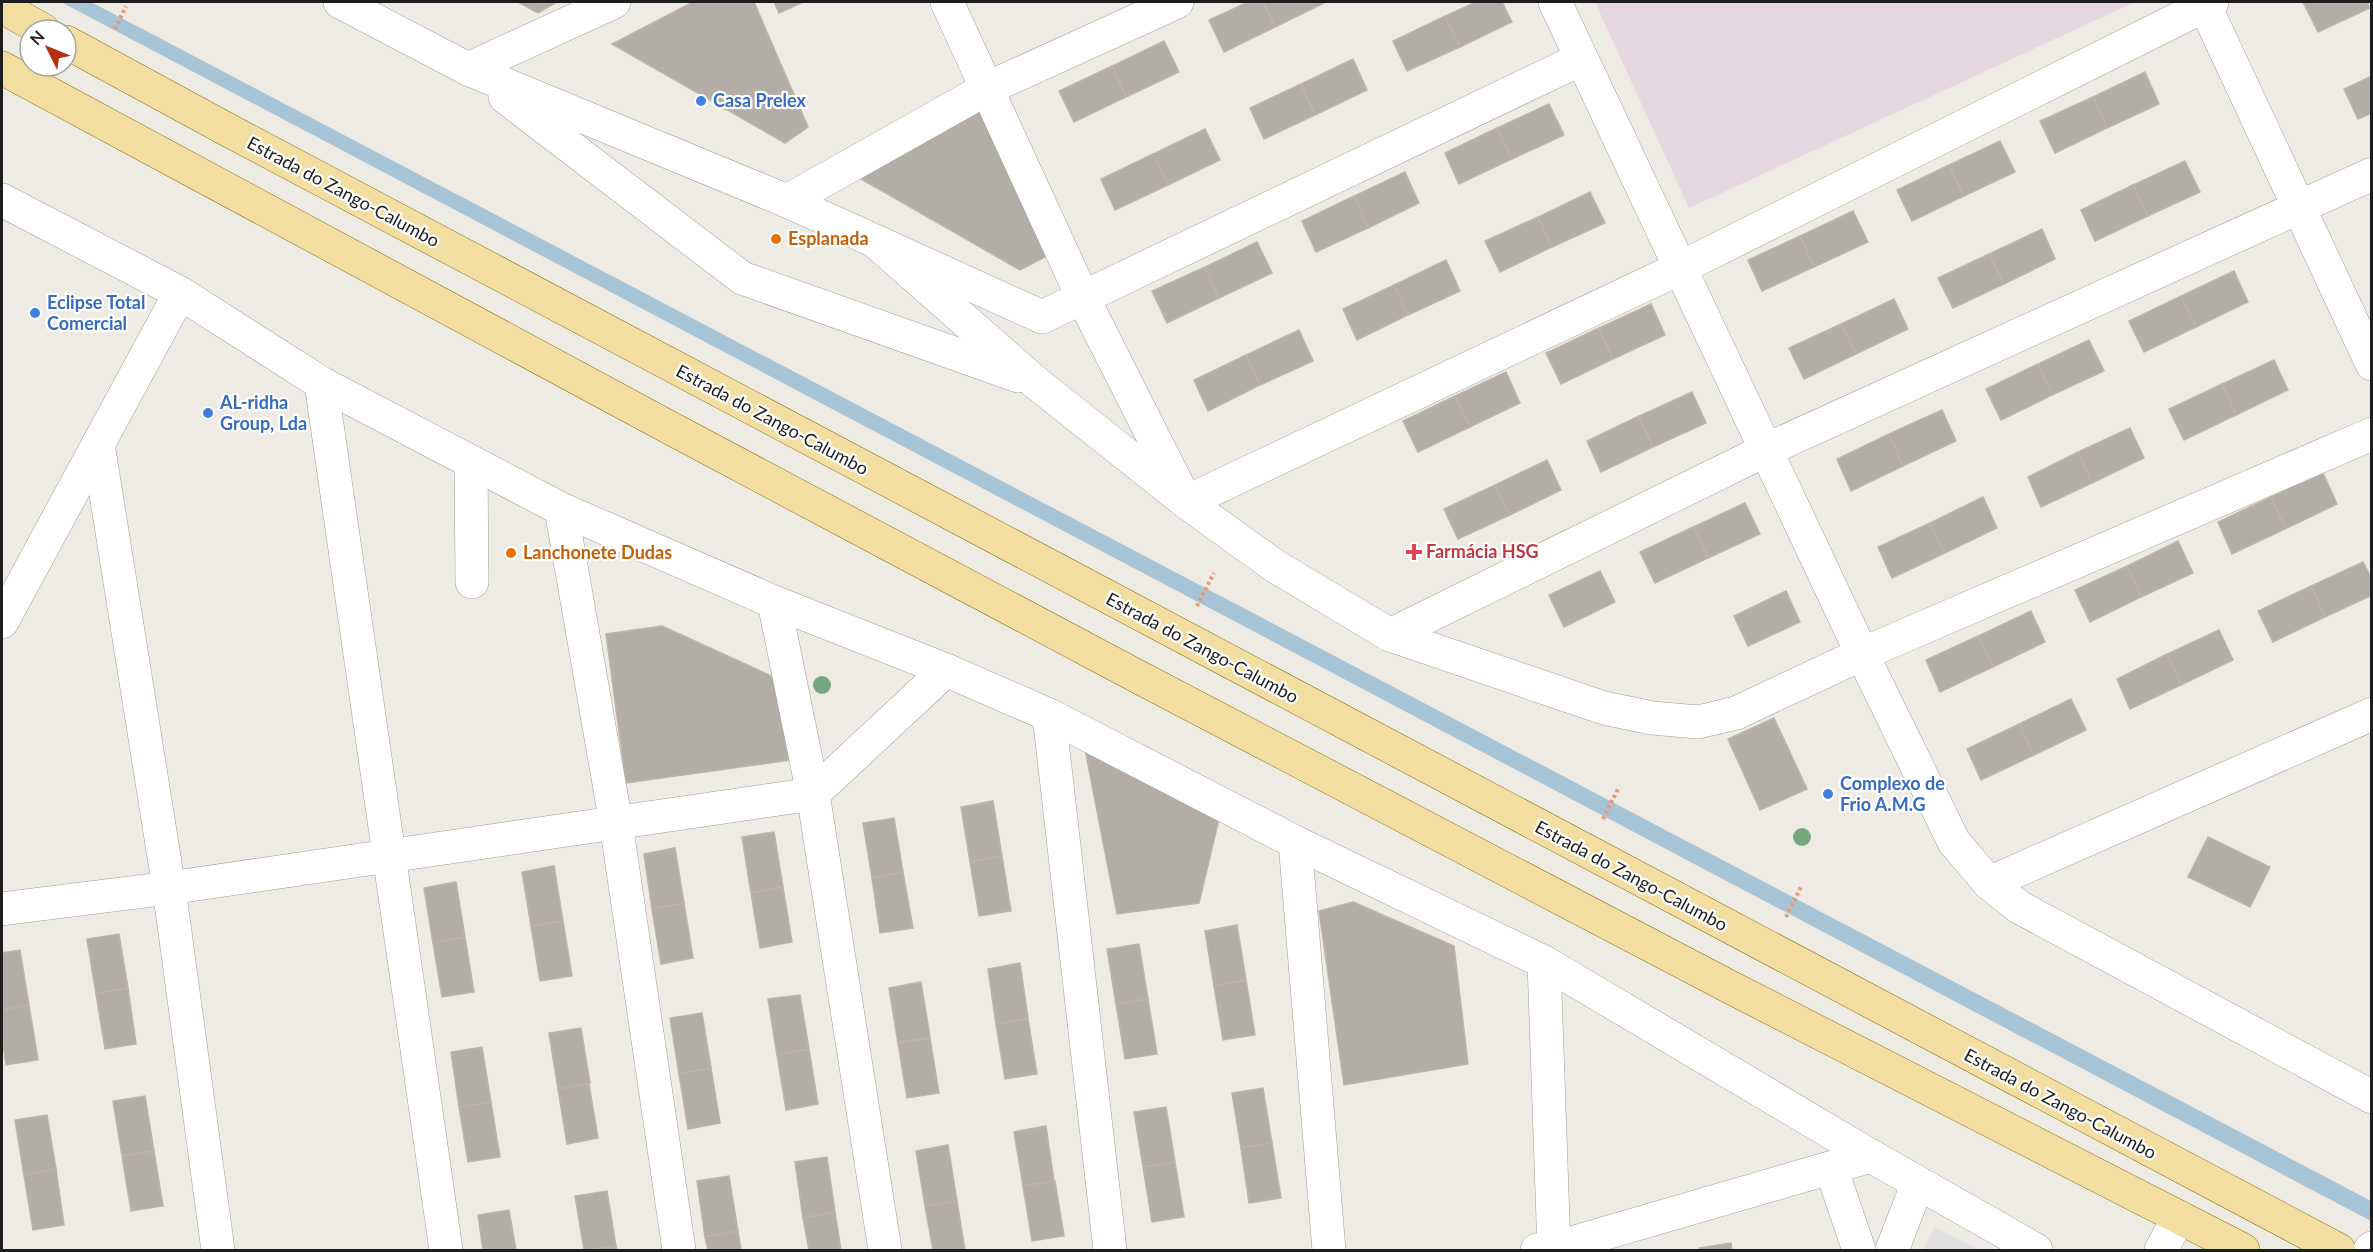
<svg xmlns="http://www.w3.org/2000/svg" width="2373" height="1252" font-family="Lato,sans-serif">
	<style>
		.industrial { fill: #e5d6e0 }
		.parking { fill: #e1e1e1 }
		.water { fill: #a7c4d7 }
		.building { fill: #b2ada6; stroke: #bdb5a7; stroke-width: 1.5 }
		.lines { fill: none; stroke-linecap: round; stroke-linejoin: round }
		.minor-casing { stroke: #9e9e9e; stroke-width: 34 }
		.major-casing { stroke: #88740d; stroke-width: 34 }
		.path { stroke: #ed9674; stroke-width: 4; stroke-dasharray: 3 3; stroke-linecap: butt }
		.minor { stroke: #fff; stroke-width: 33 }
		.major { stroke: #f3dea2; stroke-width: 33 }
		.tree { fill: #76a77e }
		.shop-dot { fill: #3f7fe0; stroke: #fff; stroke-width: 2 }
		.food-dot { fill: #e8710a; stroke: #fff; stroke-width: 2 }
		.health-dot { fill: #e0444e; stroke: #fff; stroke-width: 2 }
		.labels { text-anchor: middle; stroke-width: 4.5; stroke-linejoin: round; paint-order: stroke }
		.shop-label { font-size: 18px; font-weight: bold; fill: #366cbe; stroke: #fff; text-anchor: start }
		.street-label { font-size: 18px; fill: #1d1d1d; stroke: #fff }
		.food-label { font-size: 18px; font-weight: bold; fill: #c56008; stroke: #fff; text-anchor: start }
		.health-label { font-size: 18px; font-weight: bold; fill: #be3a42; stroke: #fff; text-anchor: start }
	</style>
	<rect width="100%" height="100%" fill="#edebe3"/>
	<!-- industrial -->
	<polygon class="industrial" points="1595,2 2135,2 1689,208"/>
	<!-- parking -->
	<polygon class="parking" points="1935,1227 1980,1250 1923,1250"/>
	<!-- water -->
	<polygon class="water" points="61,2 91,2 2371,1201 2371,1221"/>
	<!-- building -->
	<g class="building">
		<polygon points="518,2 557,2 538,13"/>
		<polygon points="693,2 754,2 808,127 785,143 612,44"/>
		<polygon points="774,2 803,2 779,13"/>
		<polygon points="1248,2 1263,2 1275,27 1224,52 1209,20"/>
		<polygon points="1263,2 1326,2 1275,27"/>
		<polygon points="1476,2 1502,2 1512,22 1460,47 1445,16"/>
		<polygon points="2303,2 2367,2 2370,8 2318,32"/>
		<polygon points="1445,16 1460,47 1407,71 1393,41"/>
		<polygon points="1164,41 1179,72 1126,97 1112,66"/>
		<polygon points="1353,59 1367,90 1315,115 1301,84"/>
		<polygon points="1112,66 1126,97 1074,122 1059,91"/>
		<polygon points="2145,72 2159,104 2107,128 2093,97"/>
		<polygon points="2372,76 2372,113 2358,119 2344,89"/>
		<polygon points="1301,84 1315,115 1264,139 1250,108"/>
		<polygon points="2093,97 2107,128 2055,153 2040,121"/>
		<polygon points="1549,104 1564,135 1512,159 1497,128"/>
		<polygon points="981,106 1047,256 1020,270 849,172"/>
		<polygon points="1497,128 1512,159 1459,184 1445,153"/>
		<polygon points="1205,129 1220,160 1168,185 1153,154"/>
		<polygon points="2000,141 2015,172 1964,196 1949,165"/>
		<polygon points="1153,154 1168,185 1115,210 1101,179"/>
		<polygon points="2185,161 2200,192 2148,216 2133,185"/>
		<polygon points="1949,165 1964,196 1912,221 1897,190"/>
		<polygon points="1405,172 1419,203 1368,228 1354,196"/>
		<polygon points="2133,185 2148,216 2095,241 2081,210"/>
		<polygon points="1590,192 1605,223 1552,247 1538,217"/>
		<polygon points="1354,196 1368,228 1316,252 1302,221"/>
		<polygon points="1853,211 1868,242 1814,267 1800,236"/>
		<polygon points="1538,217 1552,247 1500,272 1485,241"/>
		<polygon points="2042,229 2055,259 2004,284 1989,254"/>
		<polygon points="1800,236 1814,267 1762,291 1748,260"/>
		<polygon points="1257,242 1272,273 1219,298 1205,267"/>
		<polygon points="1989,254 2004,284 1953,308 1938,278"/>
		<polygon points="1446,260 1460,291 1408,315 1394,285"/>
		<polygon points="1205,267 1219,298 1167,323 1152,291"/>
		<polygon points="2234,271 2248,302 2196,327 2181,296"/>
		<polygon points="1394,285 1408,315 1357,340 1343,309"/>
		<polygon points="2181,296 2196,327 2144,352 2129,321"/>
		<polygon points="1894,299 1908,329 1856,354 1841,324"/>
		<polygon points="1651,304 1665,335 1613,359 1599,328"/>
		<polygon points="1841,324 1856,354 1804,379 1789,348"/>
		<polygon points="1599,328 1613,359 1561,384 1546,353"/>
		<polygon points="1299,330 1313,361 1260,385 1246,355"/>
		<polygon points="2089,340 2104,371 2052,395 2038,364"/>
		<polygon points="1246,355 1260,385 1208,411 1194,380"/>
		<polygon points="2274,360 2288,390 2236,415 2222,384"/>
		<polygon points="2038,364 2052,395 2001,420 1986,389"/>
		<polygon points="1506,372 1520,403 1470,427 1455,396"/>
		<polygon points="2222,384 2236,415 2184,440 2169,409"/>
		<polygon points="1692,392 1706,423 1653,447 1639,416"/>
		<polygon points="1455,396 1470,427 1418,452 1403,421"/>
		<polygon points="1942,410 1956,441 1903,466 1889,434"/>
		<polygon points="1639,416 1653,447 1601,472 1587,441"/>
		<polygon points="2130,428 2144,458 2092,483 2078,452"/>
		<polygon points="1889,434 1903,466 1851,491 1837,459"/>
		<polygon points="2078,452 2092,483 2041,507 2028,477"/>
		<polygon points="1547,460 1561,490 1510,515 1495,485"/>
		<polygon points="2323,473 2337,504 2285,529 2271,497"/>
		<polygon points="1495,485 1510,515 1458,539 1444,509"/>
		<polygon points="1983,497 1997,528 1945,553 1930,523"/>
		<polygon points="2271,497 2285,529 2232,554 2218,522"/>
		<polygon points="1745,503 1760,534 1708,558 1693,527"/>
		<polygon points="1930,523 1945,553 1892,578 1878,547"/>
		<polygon points="1693,527 1708,558 1655,583 1640,552"/>
		<polygon points="2178,541 2193,573 2141,597 2127,566"/>
		<polygon points="2363,562 2372,579 2372,595 2325,617 2311,586"/>
		<polygon points="2127,566 2141,597 2090,622 2075,590"/>
		<polygon points="1600,571 1615,602 1564,627 1549,595"/>
		<polygon points="2311,586 2325,617 2273,642 2258,611"/>
		<polygon points="1786,591 1800,622 1748,646 1734,616"/>
		<polygon points="2031,611 2045,642 1993,667 1978,636"/>
		<polygon points="662,626 780,680 790,760 626,783 606,634"/>
		<polygon points="2219,630 2233,660 2181,685 2167,654"/>
		<polygon points="1978,636 1993,667 1940,692 1926,660"/>
		<polygon points="2167,654 2181,685 2130,709 2117,679"/>
		<polygon points="2071,699 2086,730 2034,755 2019,724"/>
		<polygon points="1774,718 1807,789 1760,810 1728,739"/>
		<polygon points="2019,724 2034,755 1981,780 1967,749"/>
		<polygon points="1084,744 1220,815 1199,903 1117,914"/>
		<polygon points="993,801 1002,856 970,862 961,807"/>
		<polygon points="894,818 903,872 872,878 863,823"/>
		<polygon points="774,832 783,887 751,893 742,837"/>
		<polygon points="2208,837 2270,867 2250,907 2188,877"/>
		<polygon points="675,848 684,903 652,909 644,854"/>
		<polygon points="1002,856 1011,911 979,916 970,862"/>
		<polygon points="554,866 563,921 531,926 522,872"/>
		<polygon points="903,872 913,928 880,933 872,878"/>
		<polygon points="456,882 465,937 433,943 424,888"/>
		<polygon points="783,887 792,942 760,948 751,893"/>
		<polygon points="1353,902 1454,946 1468,1064 1344,1085 1319,911"/>
		<polygon points="684,903 693,958 661,964 652,909"/>
		<polygon points="563,921 572,976 540,981 531,926"/>
		<polygon points="1237,925 1246,980 1214,986 1205,931"/>
		<polygon points="119,934 128,988 96,994 87,939"/>
		<polygon points="465,937 474,992 442,997 433,943"/>
		<polygon points="1139,944 1148,999 1116,1004 1107,949"/>
		<polygon points="20,950 29,1005 2,1010 2,953"/>
		<polygon points="1020,963 1028,1018 996,1024 988,969"/>
		<polygon points="1246,980 1255,1035 1223,1040 1214,986"/>
		<polygon points="921,982 930,1037 898,1043 889,988"/>
		<polygon points="128,988 136,1044 105,1049 96,994"/>
		<polygon points="800,995 809,1049 777,1055 768,999"/>
		<polygon points="1148,999 1157,1054 1125,1059 1116,1004"/>
		<polygon points="29,1005 38,1060 6,1065 2,1036 2,1010"/>
		<polygon points="702,1013 711,1068 679,1074 670,1018"/>
		<polygon points="1028,1019 1037,1074 1005,1079 996,1024"/>
		<polygon points="581,1028 590,1083 558,1089 549,1033"/>
		<polygon points="930,1038 939,1093 907,1098 898,1043"/>
		<polygon points="482,1047 491,1102 459,1107 451,1052"/>
		<polygon points="809,1049 818,1104 786,1110 777,1055"/>
		<polygon points="711,1068 720,1123 688,1129 679,1074"/>
		<polygon points="589,1084 598,1138 567,1144 558,1089"/>
		<polygon points="1263,1088 1272,1143 1241,1148 1232,1093"/>
		<polygon points="145,1096 154,1151 122,1156 113,1101"/>
		<polygon points="491,1102 500,1157 468,1162 459,1107"/>
		<polygon points="1166,1107 1175,1162 1143,1167 1134,1112"/>
		<polygon points="47,1115 56,1169 24,1175 15,1120"/>
		<polygon points="1046,1126 1054,1181 1023,1186 1014,1132"/>
		<polygon points="1272,1143 1281,1198 1249,1203 1241,1148"/>
		<polygon points="948,1145 957,1201 925,1206 916,1151"/>
		<polygon points="154,1151 163,1206 131,1211 122,1156"/>
		<polygon points="827,1157 835,1212 803,1218 795,1162"/>
		<polygon points="1175,1162 1184,1217 1152,1222 1143,1167"/>
		<polygon points="56,1169 64,1225 33,1230 24,1175"/>
		<polygon points="729,1176 738,1231 705,1237 697,1181"/>
		<polygon points="1055,1181 1064,1236 1032,1241 1023,1186"/>
		<polygon points="607,1191 616,1246 584,1250 575,1196"/>
		<polygon points="957,1201 965,1250 933,1250 925,1206"/>
		<polygon points="509,1210 516,1250 483,1250 478,1215"/>
		<polygon points="835,1212 841,1250 809,1250 803,1218"/>
		<polygon points="738,1231 741,1250 708,1250 705,1237"/>
		<polygon points="1731,1243 1732,1250 1700,1250 1699,1248"/>
		<polygon points="616,1246 617,1250 588,1250"/>
	</g>
	<g class="lines">
		<defs>
			<g id="minor">
				<polyline points="340,2 468,69 787,201 1042,317 1581,59"/>
				<polyline points="947,2 1083,298 1186,502 1275,566 1390,635 1766,450 2372,174"/>
				<polyline points="1555,2 1862,654 1954,842 1989,883 2019,907 2372,1097"/>
				<polyline points="2203,2 2372,364"/>
				<polyline points="468,69 614,2"/>
				<polyline points="505,97 742,278 1018,376"/>
				<polyline points="2,200 180,293 321,383 561,509 774,602 946,670 1049,715 1295,842 1544,962 1871,1156 2036,1250"/>
				<polyline points="787,201 988,88 1177,2"/>
				<polyline points="877,243 1035,382 1186,502 1680,268 2212,2"/>
				<polyline points="321,383 446,1250"/>
				<polyline points="98,444 169,888 218,1250"/>
				<polyline points="471,462 472,582"/>
				<polyline points="561,509 616,823 679,1250"/>
				<polyline points="774,602 813,794 885,1250"/>
				<polyline points="2,622 180,293"/>
				<polyline points="1390,635 1604,708 1652,718 1698,722 1736,713 1862,654 2372,434"/>
				<polyline points="1049,715 1110,1250"/>
				<polyline points="1295,842 1329,1250"/>
				<polyline points="1989,883 2372,714"/>
				<polyline points="2,909 169,888 813,794 946,670"/>
				<polyline points="1544,962 1554,1250"/>
				<polyline points="1831,1168 1859,1250"/>
				<polyline points="1537,1250 1554,1248 1871,1156"/>
				<polyline points="1892,1250 1918,1183"/>
				<polyline points="2161,1250 2179,1217"/>
				<polyline points="2370,1250 2372,1248"/>
			</g>
			<g id="major">
				<polyline points="2,7 43,30"/>
				<polyline points="66,42 228,130 2339,1250"/>
				<polyline points="2,68 674,430 1131,673 1728,986 2243,1250"/>
			</g>
		</defs>
		<!-- minor casing -->
		<use href="#minor" class="minor-casing"/>
		<!-- major casing -->
		<use href="#major" class="major-casing"/>
		<!-- path -->
		<g class="path">
			<polyline points="115,29 126,6"/>
			<polyline points="1197,606 1214,573"/>
			<polyline points="1603,819 1619,787"/>
			<polyline points="1786,917 1801,887"/>
		</g>
		<!-- minor -->
		<use href="#minor" class="minor"/>
		<!-- major -->
		<use href="#major" class="major"/>
	</g>
	<!-- trees -->
	<g class="tree">
		<circle cx="822" cy="685" r="9"/>
		<circle cx="1802" cy="837" r="9"/>
	</g>
	<!-- markers -->
	<g class="shop-dot">
		<circle cx="701" cy="101" r="6"/>
		<circle cx="35" cy="313" r="6"/>
		<circle cx="208" cy="413" r="6"/>
		<circle cx="1828" cy="794" r="6"/>
	</g>
	<g class="food-dot">
		<circle cx="776" cy="239" r="6"/>
		<circle cx="511" cy="553" r="6"/>
	</g>
	<path class="health-dot" d="M1411 543h6v6h6v6h-6v6h-6v-6h-6v-6h6z"/>
	<g class="labels">
		<!-- shop labels -->
		<g class="shop-label">
			<text x="713" y="107">Casa Prelex</text>
			<text x="47" y="309">Eclipse Total<tspan x="47" dy="21">Comercial</tspan></text>
			<text x="220" y="409">AL-ridha<tspan x="220" dy="21">Group, Lda</tspan></text>
			<text x="1840" y="790">Complexo de<tspan x="1840" dy="21">Frio A.M.G</tspan></text>
		</g>
		<!-- street labels -->
		<g class="street-label">
			<text transform="translate(343 192) rotate(28)" y="6">Estrada do Zango-Calumbo</text>
			<text transform="translate(772 420) rotate(28)" y="6">Estrada do Zango-Calumbo</text>
			<text transform="translate(1202 648) rotate(28)" y="6">Estrada do Zango-Calumbo</text>
			<text transform="translate(1631 876) rotate(28)" y="6">Estrada do Zango-Calumbo</text>
			<text transform="translate(2060 1104) rotate(28)" y="6">Estrada do Zango-Calumbo</text>
		</g>
		<!-- food labels -->
		<g class="food-label">
			<text x="788" y="245">Esplanada</text>
			<text x="523" y="559">Lanchonete Dudas</text>
		</g>
		<!-- health labels -->
		<g class="health-label">
			<text x="1426" y="558">Farmácia HSG</text>
		</g>
	</g>
	<!-- border -->
	<rect width="2373" height="1252" fill="none" stroke="#1d1d1d" stroke-width="6"/>
	<!-- north arrow -->
	<g transform="translate(48 48) rotate(313)"><circle r="28" fill="#ffffff" stroke="#a5a5a5" stroke-width="1.5"/>
	<path d="M0-4.5L10 22L0 15L-10 22Z" fill="#b72f12"/>
	<text y="-9" font-size="16" font-weight="bold" text-anchor="middle" fill="#1d1d1d">N</text>
	</g>
</svg>
